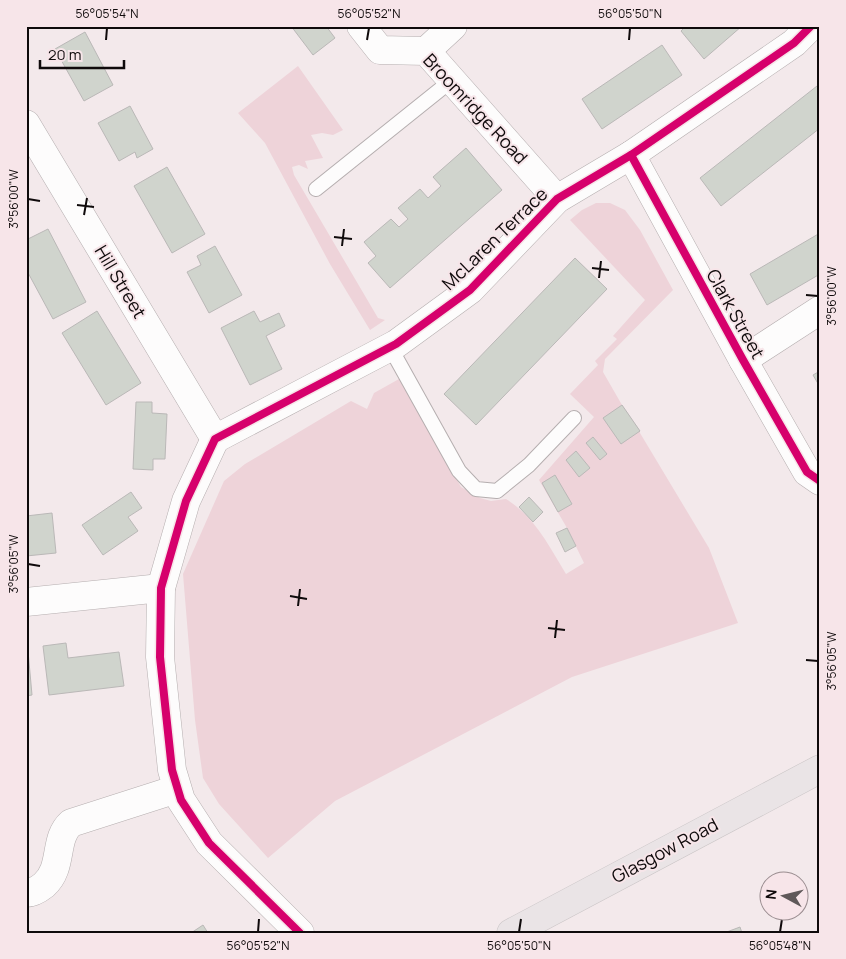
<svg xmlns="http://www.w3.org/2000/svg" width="846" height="959" font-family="Manrope,sans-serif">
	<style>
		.green { fill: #eed3d9 }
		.building { fill: #d0d4cd; stroke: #bab8b7 }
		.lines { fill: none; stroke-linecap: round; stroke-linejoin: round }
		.service-casing { stroke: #b5aeaf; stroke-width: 16 }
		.minor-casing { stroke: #b5aeaf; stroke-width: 29 }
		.primary-casing { stroke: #cbc6c7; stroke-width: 29 }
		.service { stroke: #fdfcfc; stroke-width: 14 }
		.minor { stroke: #fdfcfc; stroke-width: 28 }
		.primary { stroke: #eae4e6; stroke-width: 28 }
		.cycleway-casing { stroke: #f7e5e9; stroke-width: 11 }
		.cycleway { stroke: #d6006c; stroke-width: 8 }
		.ticks { fill: none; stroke: #0f0a0b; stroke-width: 2 }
		.labels { text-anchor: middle; stroke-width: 4; stroke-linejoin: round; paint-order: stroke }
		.street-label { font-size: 18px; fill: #0f0a0b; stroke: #f7e5e9 }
		.neatline { fill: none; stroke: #0f0a0b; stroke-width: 2 }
		.ticks-label { font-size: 12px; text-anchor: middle; fill: #0f0a0b }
	</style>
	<rect width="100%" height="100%" fill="#f3e9eb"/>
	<!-- green -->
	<g class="green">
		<polygon points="298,66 343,130 333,135 322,133 311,135 323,158 305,161 308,169 299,165 292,167 294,175 378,318 385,320 370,330 330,264 265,143 238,113"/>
		<path d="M596 203H610L625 210 640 230 673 290 605 359 603 372 622 405 640 431V433L709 548 738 623 572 677 335 801 268 858 219 804 203 778 195 720 183 574 224 481 245 464 351 401 367 409 374 393 399 379 461 487 480 498 491 501 506 499C535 517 549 546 566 574L584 563 567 528 539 480 594 417 570 394 598 365 595 361 617 339 613 336 645 300 570 220 582 210Z"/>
	</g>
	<!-- building -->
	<g class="building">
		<polygon points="291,26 326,26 335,38 313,55"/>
		<polygon points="686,26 742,26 704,59 681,31"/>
		<polygon points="85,32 113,85 84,101 55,49"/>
		<polygon points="662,45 682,75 602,129 582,99"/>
		<polygon points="817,86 820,90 820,128 721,206 700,178"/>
		<polygon points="130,106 153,149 137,158 135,152 119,161 98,123"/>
		<polygon points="466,148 502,190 390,288 368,263 376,256 364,242 391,219 399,227 408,219 398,208 420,189 428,198 441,186 433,177"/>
		<polygon points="167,167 205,234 172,253 134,186"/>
		<polygon points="48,229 86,302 53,319 26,269 26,240"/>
		<polygon points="820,233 820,274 767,305 750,274"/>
		<polygon points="215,246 242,295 209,313 187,272 201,265 197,256"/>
		<polygon points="575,258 607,289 476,425 444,394"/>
		<polygon points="97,311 141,383 106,405 62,333"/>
		<polygon points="254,311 260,322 279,313 285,326 266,336 282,369 250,385 221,328"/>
		<polygon points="820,371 820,387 813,375"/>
		<polygon points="136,402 152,402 152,413 167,414 165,459 153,459 153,470 133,469"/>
		<polygon points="622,405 640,431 621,444 603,418"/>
		<polygon points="593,437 607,454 600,460 586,443"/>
		<polygon points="576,451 590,468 579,477 566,460"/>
		<polygon points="555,475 572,504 558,512 542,483"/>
		<polygon points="131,492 142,508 128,517 138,531 103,555 82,525"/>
		<polygon points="529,497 543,512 533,522 519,507"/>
		<polygon points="52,513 56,553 26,556 26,516"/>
		<polygon points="567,528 576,546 565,552 556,533"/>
		<polygon points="66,643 68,658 119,652 124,686 49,695 43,646"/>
		<polygon points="26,651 28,651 32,695 26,696"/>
		<polygon points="203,925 208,933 191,933"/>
		<polygon points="740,927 742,933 724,933"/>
	</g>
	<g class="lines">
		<defs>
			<g id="service">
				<polyline points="316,189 452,80"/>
				<polyline points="390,347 459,471 476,489 497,491 529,465 574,418"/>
			</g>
			<g id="minor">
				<polyline points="361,26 380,50 426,51 557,199"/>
				<polyline points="426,51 453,26"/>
				<polyline points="26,124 215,439"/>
				<polyline points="631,155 743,360 807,472 820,481"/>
				<polyline points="743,360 820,310"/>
				<polyline points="215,439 396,344 470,290 557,199 631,155 794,43 811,26"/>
				<polyline points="215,439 186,501 161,588 160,657 172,770 181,800 209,843 300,933"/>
				<polyline points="26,602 161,588"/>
				<path d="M26 893C33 893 39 889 44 885 64 867 53 839 71 823L177 789"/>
			</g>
			<polyline id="primary" points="511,933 820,769"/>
		</defs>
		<!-- service casing -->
		<use href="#service" class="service-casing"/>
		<!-- minor casing -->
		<use href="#minor" class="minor-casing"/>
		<!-- primary casing -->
		<use href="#primary" class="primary-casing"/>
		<!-- service -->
		<use href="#service" class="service"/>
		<!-- minor -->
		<use href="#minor" class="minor"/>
		<!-- primary -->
		<use href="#primary" class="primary"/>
		<defs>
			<g id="cycleway">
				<polyline points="631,155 743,360 807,472 820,481"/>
				<polyline points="300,933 209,843 181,800 172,770 160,657 161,588 186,501 215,439 396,344 470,290 557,199 631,155 794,43 811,26"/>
			</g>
		</defs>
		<!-- cycleway casing -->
		<use href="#cycleway" class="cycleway-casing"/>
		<!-- cycleway -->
		<use href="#cycleway" class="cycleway"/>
	</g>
	<!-- ticks -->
	<path class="ticks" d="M106 40 107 28M367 40 369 28M629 40 630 28M28 199 40 201M77 205 94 207M84 215 87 198M334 237 352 239M342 246 344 229M592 268 609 270M599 278 601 261M806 295 818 296M28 564 40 566M290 596 307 599M298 606 300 589M548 628 565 630M555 638 557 620M806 660 818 661M258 932 259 919M519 932 521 919M780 932 782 919"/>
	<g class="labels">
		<!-- street labels -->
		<g class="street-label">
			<text transform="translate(475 109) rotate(47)" y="6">Broomridge Road</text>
			<text transform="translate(495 239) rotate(-44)" y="6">McLaren Terrace</text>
			<text transform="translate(120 282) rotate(59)" y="6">Hill Street</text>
			<text transform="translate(735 314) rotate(61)" y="6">Clark Street</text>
			<text transform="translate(665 851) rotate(-28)" y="6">Glasgow Road</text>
		</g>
	</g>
	<!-- border -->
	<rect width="846" height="959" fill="none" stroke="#f7e5e9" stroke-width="55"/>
	<!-- north arrow -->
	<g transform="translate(784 896) rotate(277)"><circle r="24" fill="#f7e5e9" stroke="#9a8d90"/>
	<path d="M0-4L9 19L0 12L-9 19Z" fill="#5f5859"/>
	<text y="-8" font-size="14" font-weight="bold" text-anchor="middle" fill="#0f0a0b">N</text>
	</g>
	<!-- scale -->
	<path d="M40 60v8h84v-8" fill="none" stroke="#0f0a0b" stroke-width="2.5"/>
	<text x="48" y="60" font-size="15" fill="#0f0a0b" stroke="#f7e5e9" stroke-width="4" paint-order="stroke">20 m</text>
	<rect x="28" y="28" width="790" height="904" class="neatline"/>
	<g class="ticks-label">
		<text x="107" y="18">56°05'54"N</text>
		<text x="369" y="18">56°05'52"N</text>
		<text x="630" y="18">56°05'50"N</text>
		<text transform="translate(14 199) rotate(-90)" y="4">3°56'00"W</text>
		<text transform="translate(832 296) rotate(-90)" y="4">3°56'00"W</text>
		<text transform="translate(14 564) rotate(-90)" y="4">3°56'05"W</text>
		<text transform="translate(832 661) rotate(-90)" y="4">3°56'05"W</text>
		<text x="258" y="950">56°05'52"N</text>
		<text x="519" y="950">56°05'50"N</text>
		<text x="780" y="950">56°05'48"N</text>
	</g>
</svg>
